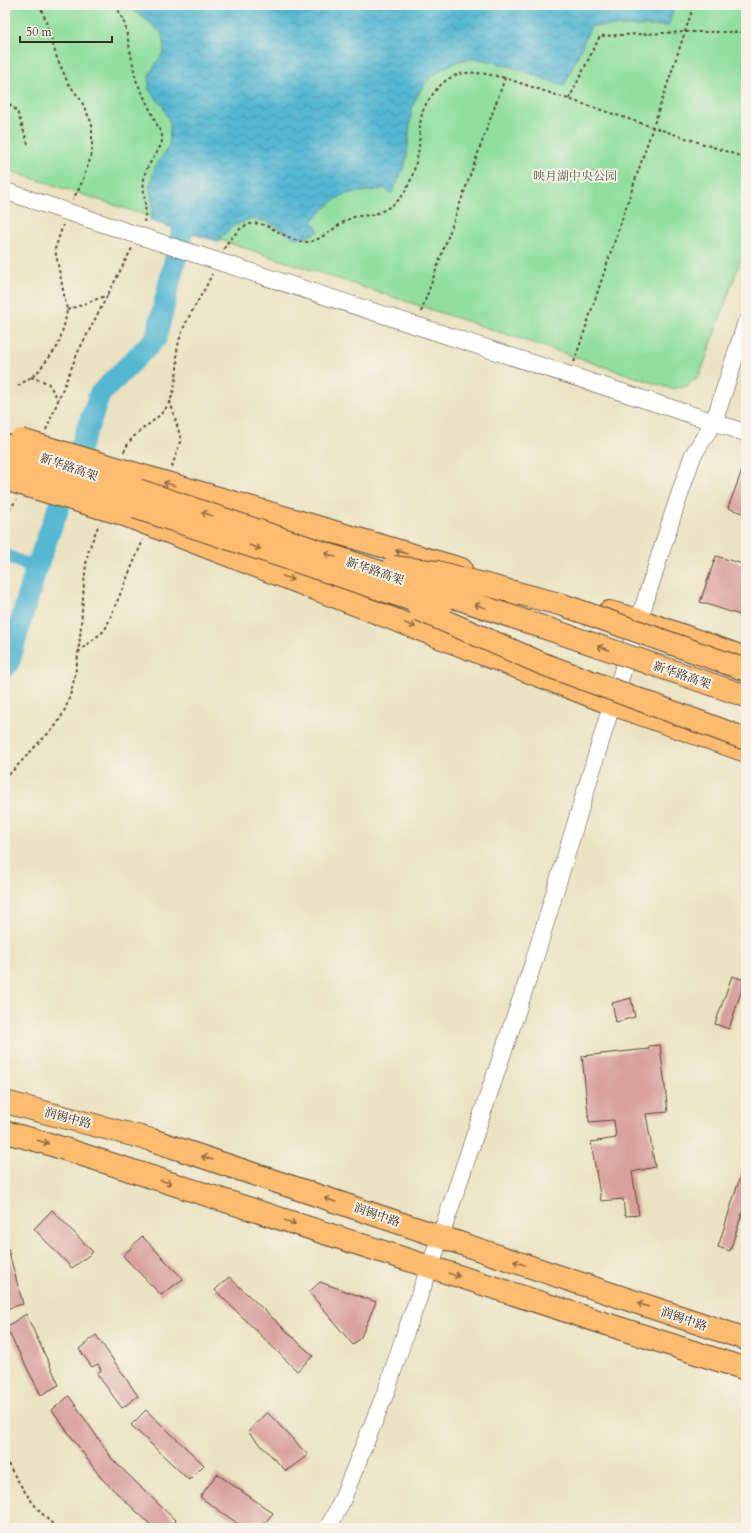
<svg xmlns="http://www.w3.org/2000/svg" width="751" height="1533" font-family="Cardo,'Noto Serif SC',serif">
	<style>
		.green { fill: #90df9e; stroke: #66845e }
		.water { fill: url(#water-waves); stroke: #487078 }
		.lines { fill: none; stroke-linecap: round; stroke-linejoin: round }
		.canal { stroke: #54b7d2; stroke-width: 13 }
		.river { stroke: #54b7d2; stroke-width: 22 }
		.building { fill: #d9a19c }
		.minor-casing { stroke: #554636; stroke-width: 18 }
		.major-casing { stroke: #554636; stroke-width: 24 }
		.path { stroke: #554636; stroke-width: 2; stroke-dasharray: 3 3; stroke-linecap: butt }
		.minor { stroke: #fff; stroke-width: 17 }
		.major { stroke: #febc70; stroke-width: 22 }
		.minor-bridge-casing { stroke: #554636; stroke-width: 18; stroke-linecap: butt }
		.major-bridge-casing { stroke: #554636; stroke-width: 24; stroke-linecap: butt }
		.highway-bridge-casing { stroke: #554636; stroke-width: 24; stroke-linecap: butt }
		.minor-bridge { stroke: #fff; stroke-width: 17 }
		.major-bridge { stroke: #febc70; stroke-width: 22 }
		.highway-bridge { stroke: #febc70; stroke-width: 22 }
		.oneway { stroke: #936c43 }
		.labels { text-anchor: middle; stroke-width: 4; stroke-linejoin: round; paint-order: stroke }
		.park-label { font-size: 12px; fill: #50573e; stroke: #f7f3e8 }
		.street-label { font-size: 12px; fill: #3b2a1e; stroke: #f7f3e8 }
	</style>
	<defs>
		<pattern id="water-waves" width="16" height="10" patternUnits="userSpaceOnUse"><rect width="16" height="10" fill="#54b7d2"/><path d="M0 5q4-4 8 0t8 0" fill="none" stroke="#4795aa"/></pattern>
	</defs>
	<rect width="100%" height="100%" fill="#f7f3e8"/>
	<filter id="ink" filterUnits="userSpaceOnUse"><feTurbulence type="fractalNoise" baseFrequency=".025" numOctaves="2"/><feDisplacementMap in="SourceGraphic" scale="8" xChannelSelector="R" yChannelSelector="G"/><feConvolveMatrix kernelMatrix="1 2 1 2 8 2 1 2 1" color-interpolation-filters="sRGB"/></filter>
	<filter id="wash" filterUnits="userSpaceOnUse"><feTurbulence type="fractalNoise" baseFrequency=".012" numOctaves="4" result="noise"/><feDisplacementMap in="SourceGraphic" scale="16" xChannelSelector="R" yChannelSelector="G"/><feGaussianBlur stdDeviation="0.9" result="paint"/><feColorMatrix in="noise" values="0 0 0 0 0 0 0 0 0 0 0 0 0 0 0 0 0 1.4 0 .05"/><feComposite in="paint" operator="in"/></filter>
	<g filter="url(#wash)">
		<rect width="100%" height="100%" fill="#eae2c0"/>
		<!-- green -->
		<polygon class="green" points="5,5 746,5 746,245 700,375 687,386 672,389 5,169"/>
		<!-- water -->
		<path class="water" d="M126 5H675L668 26H591L564 86C541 78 496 59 474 59 446 59 418 83 412 110 409 126 409 144 406 161 403 172 396 184 391 194L385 188C371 192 360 191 347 194 333 198 322 211 312 221L319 231 307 237 295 238 266 221 249 219 232 227 221 237 220 242 150 221 153 207 150 187 155 167 169 146 170 124 163 106 149 90V75L164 51 162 34 152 24Z"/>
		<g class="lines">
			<!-- canal -->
			<polyline class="canal" points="5,555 36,569"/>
			<!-- river -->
			<polyline class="river" points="5,667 9,662 36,569 100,394 156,338 182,231 195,205"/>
		</g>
		<g id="blocks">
			<!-- building -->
			<g class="building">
				<polygon points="745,462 746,462 746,514 728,508"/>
				<polygon points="716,556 746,565 746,617 700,602"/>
				<polygon points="732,976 745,980 729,1029 715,1024"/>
				<polygon points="631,998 635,1017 616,1022 612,1003"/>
				<polygon points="660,1045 668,1112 646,1114 655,1167 632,1172 639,1215 625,1216 623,1199 601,1201 591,1142 616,1138 614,1120 589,1122 582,1056 649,1049 649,1046"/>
				<polygon points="744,1164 746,1164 746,1201 730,1251 718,1247"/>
				<polygon points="52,1210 93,1252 72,1268 34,1229"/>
				<polygon points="142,1236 183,1279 161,1295 123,1256"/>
				<polygon points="5,1249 8,1249 23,1304 5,1309"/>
				<polygon points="229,1277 313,1356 297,1371 215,1290"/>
				<polygon points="320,1282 376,1302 361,1337 353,1345 309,1292"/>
				<polygon points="26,1314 59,1385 41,1395 6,1327"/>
				<polygon points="96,1335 138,1396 122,1408 97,1374 101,1370 98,1364 92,1367 79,1349"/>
				<polygon points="69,1396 113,1460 176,1521 169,1528 154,1528 101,1478 52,1410"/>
				<polygon points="146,1410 204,1465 189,1480 131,1425"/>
				<polygon points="267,1412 308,1455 286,1471 248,1432"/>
				<polygon points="217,1474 273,1513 261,1528 244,1528 200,1497"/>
			</g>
		</g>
	</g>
	<g filter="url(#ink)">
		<use href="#blocks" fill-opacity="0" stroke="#554636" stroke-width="1"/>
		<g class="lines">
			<defs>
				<g id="minor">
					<polyline points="5,191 128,232"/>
					<polyline points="223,263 714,422 693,455 675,508 612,704 533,964 430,1267 406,1331 387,1389 340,1505 328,1528"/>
					<polyline points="746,323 714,422 746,433"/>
				</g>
				<g id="major">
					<polyline points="133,473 461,569"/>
					<polyline points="122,514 612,704 746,751"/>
					<polyline points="609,612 639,620 746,658"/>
					<polyline points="5,1102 152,1140 746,1339"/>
					<polyline points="5,1132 46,1143 746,1369"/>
				</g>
			</defs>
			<!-- minor casing -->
			<use href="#minor" class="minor-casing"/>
			<!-- major casing -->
			<use href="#major" class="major-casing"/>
			<!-- path -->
			<g class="path">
				<polyline points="38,5 43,12 57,58 68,83 81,100 92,124 92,154 80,187 73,199"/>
				<path d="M116 5 125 25 136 80 162 135V141C159 154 146 164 144 178 142 193 148 207 144 222"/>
				<polyline points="569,99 600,36 685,32 746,32"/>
				<polyline points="5,100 17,111 28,144"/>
				<path d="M224 249C228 241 233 236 239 230 262 210 282 242 306 242 324 241 338 222 354 217 360 215 366 216 372 215 379 213 389 208 394 204 410 192 416 166 419 147 420 134 419 120 424 108 427 102 432 95 436 90 456 66 478 72 505 78"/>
				<polyline points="67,310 108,295"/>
				<polyline points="421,312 505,78 746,158"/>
				<polyline points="574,362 694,5"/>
				<polyline points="31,377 48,383 58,399"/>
				<polyline points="18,386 37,373 58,346 65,322 67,310 55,249 63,225"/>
				<polyline points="170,401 181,439 172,467"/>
				<polyline points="46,430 78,352 132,248"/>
				<path d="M124 452C133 428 157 425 169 403 174 394 176 378 177 368 178 361 176 353 178 346 183 320 202 298 212 274"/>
				<polyline points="5,514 17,500"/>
				<polyline points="78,652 105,630 143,540"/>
				<path d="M5 779 45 736C87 706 78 601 88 553 91 543 95 534 99 524"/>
				<path d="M5 1459C22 1488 32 1506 57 1528"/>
			</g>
			<!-- minor -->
			<use href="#minor" class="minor"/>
			<!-- major -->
			<use href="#major" class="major"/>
			<defs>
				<polyline id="minor-bridge" points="128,232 223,263"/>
				<g id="major-bridge">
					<polyline points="21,440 133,473"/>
					<polyline points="11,481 122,514"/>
				</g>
				<g id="highway-bridge">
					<polyline points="5,445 746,696"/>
					<polyline points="5,464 440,609"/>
					<polyline points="393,567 437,572 563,605 746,670"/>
					<polyline points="420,610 543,664 746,739"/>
				</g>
			</defs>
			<!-- minor-bridge casing -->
			<use href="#minor-bridge" class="minor-bridge-casing"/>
			<!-- major-bridge casing -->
			<use href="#major-bridge" class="major-bridge-casing"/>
			<!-- highway-bridge casing -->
			<use href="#highway-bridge" class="highway-bridge-casing"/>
			<!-- minor-bridge -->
			<use href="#minor-bridge" class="minor-bridge"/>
			<!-- major-bridge -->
			<use href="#major-bridge" class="major-bridge"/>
			<!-- highway-bridge -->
			<use href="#highway-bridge" class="highway-bridge"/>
		</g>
		<!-- one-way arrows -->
		<defs><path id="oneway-shaft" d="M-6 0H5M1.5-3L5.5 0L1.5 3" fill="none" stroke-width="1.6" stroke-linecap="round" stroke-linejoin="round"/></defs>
		<g class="oneway">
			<use href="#oneway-shaft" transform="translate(169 484) rotate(-163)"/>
			<use href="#oneway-shaft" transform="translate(207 514) rotate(-161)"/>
			<use href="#oneway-shaft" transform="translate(255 547) rotate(18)"/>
			<use href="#oneway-shaft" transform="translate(401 552) rotate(-164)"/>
			<use href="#oneway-shaft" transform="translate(330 555) rotate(-161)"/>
			<use href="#oneway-shaft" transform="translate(288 578) rotate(21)"/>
			<use href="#oneway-shaft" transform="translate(480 606) rotate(-161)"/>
			<use href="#oneway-shaft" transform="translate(410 625) rotate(21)"/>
			<use href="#oneway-shaft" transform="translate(603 648) rotate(-161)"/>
			<use href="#oneway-shaft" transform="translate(43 1142) rotate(16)"/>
			<use href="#oneway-shaft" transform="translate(207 1158) rotate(-161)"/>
			<use href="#oneway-shaft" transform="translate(166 1182) rotate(18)"/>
			<use href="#oneway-shaft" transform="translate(330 1200) rotate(-161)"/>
			<use href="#oneway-shaft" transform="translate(290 1222) rotate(18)"/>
			<use href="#oneway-shaft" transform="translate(519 1263) rotate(-161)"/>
			<use href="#oneway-shaft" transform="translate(454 1275) rotate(18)"/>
			<use href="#oneway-shaft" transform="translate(643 1305) rotate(-161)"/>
		</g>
	</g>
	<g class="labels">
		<!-- park labels -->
		<g class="park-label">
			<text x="575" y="180">映月湖中央公园</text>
		</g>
		<!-- street labels -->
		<g class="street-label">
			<text transform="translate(69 467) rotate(19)" y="4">新华路高架</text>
			<text transform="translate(375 571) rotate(19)" y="4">新华路高架</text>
			<text transform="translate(682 675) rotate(19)" y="4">新华路高架</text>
			<text transform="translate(68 1118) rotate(15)" y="4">润锡中路</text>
			<text transform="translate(377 1215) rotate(19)" y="4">润锡中路</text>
			<text transform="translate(684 1319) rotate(19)" y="4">润锡中路</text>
		</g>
	</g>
	<!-- margin -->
	<rect width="751" height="1533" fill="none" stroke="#f7f3e8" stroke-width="20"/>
	<!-- scale -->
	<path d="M20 36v6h92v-6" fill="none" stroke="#3b2a1e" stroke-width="2"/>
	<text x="26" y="36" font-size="12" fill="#3b2a1e" stroke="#f7f3e8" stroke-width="3" paint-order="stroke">50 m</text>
</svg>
